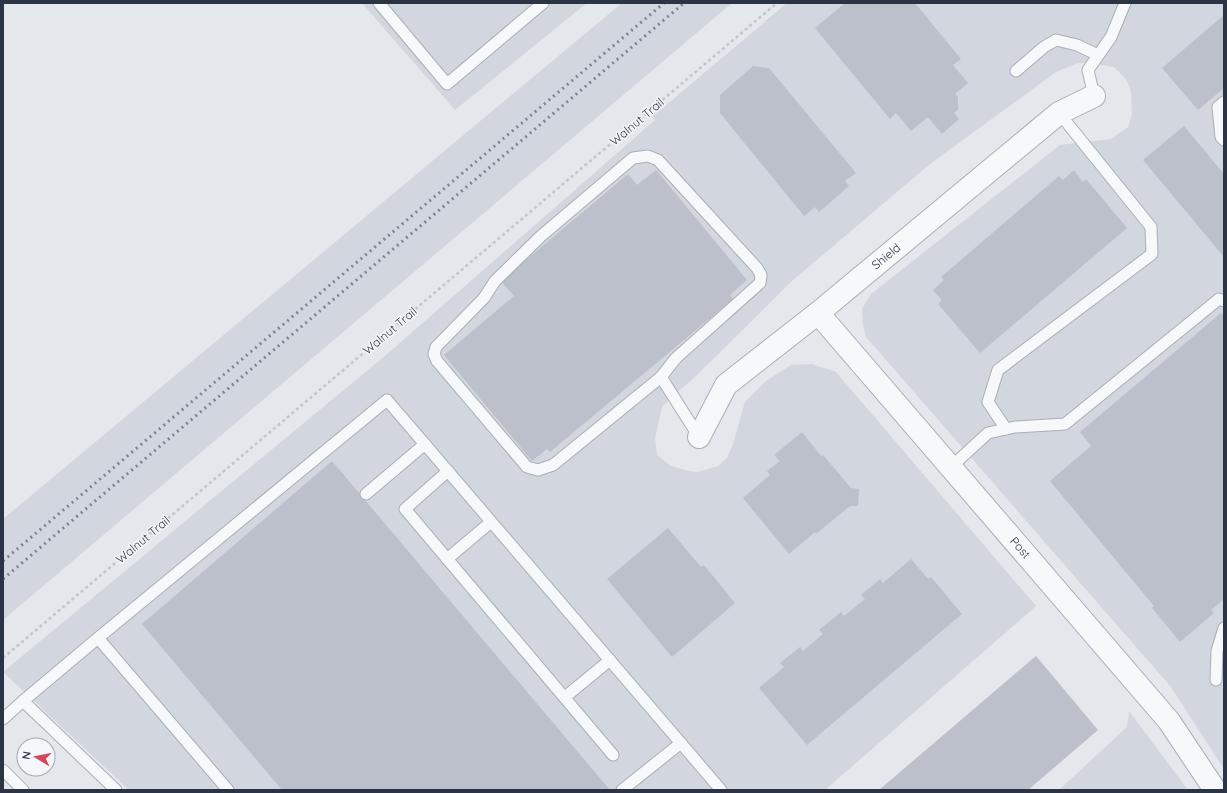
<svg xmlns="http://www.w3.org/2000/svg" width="1227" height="793" font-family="Quicksand,sans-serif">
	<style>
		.built { fill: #d2d6de }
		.building { fill: #bbc0ca }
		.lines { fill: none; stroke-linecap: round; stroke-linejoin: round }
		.lane-casing { stroke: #a9aeb7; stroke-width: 13 }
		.street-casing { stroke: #a9aeb7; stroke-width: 24 }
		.path { stroke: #c2c5cb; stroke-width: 2.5; stroke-dasharray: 3 3; stroke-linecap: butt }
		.lane { stroke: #f7f8fa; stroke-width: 11 }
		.street { stroke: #f7f8fa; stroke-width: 22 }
		.rail { stroke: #7d8696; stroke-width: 3; stroke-dasharray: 2 4; stroke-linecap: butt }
		.labels { text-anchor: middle; stroke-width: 3; stroke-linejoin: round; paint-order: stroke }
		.street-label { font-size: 12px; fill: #2b3445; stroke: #f4f6f9 }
	</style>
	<rect width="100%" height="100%" fill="#e4e7ec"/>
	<!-- built -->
	<g class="built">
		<polygon points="362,3 587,3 455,110"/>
		<polygon points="622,3 732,3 3,620 3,519"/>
		<polygon points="787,3 1224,3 1224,769 1171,687 866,337 863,325 862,309 871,294 1060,145 1111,139 1128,127 1132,115 1131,91 1126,79 1114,67 1092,63 1078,63 1056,72 930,164 792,281 695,377 674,395 662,407 655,438 657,455 671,466 689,471 698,472 718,466 727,458 733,444 745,402 766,381 791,365 812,364 836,372 1036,606 825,790 129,790 3,672 386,355 655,120 652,117"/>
		<polygon points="1129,711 1188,790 1059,790 1127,727"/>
	</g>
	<!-- building -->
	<g class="building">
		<polygon points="845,3 915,3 961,59 953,65 968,83 955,94 958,97 958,110 954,113 959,119 942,134 928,117 911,131 896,113 890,119 815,28"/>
		<polygon points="1224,15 1224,88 1198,110 1162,68"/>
		<polygon points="753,66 769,68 856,173 845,181 849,186 819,212 815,207 804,216 720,113 720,95"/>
		<polygon points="1184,126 1224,174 1224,257 1143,160"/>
		<polygon points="656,170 747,280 730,295 733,299 550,452 547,449 532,461 444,355 514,296 501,281 628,174 637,185"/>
		<polygon points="1074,170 1083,182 1086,179 1127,228 980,353 938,304 942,300 933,290 944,280 941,277 1059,176 1063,180"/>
		<polygon points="1221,313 1224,316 1224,599 1211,610 1214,613 1180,642 1152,608 1154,606 1050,481 1091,446 1080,432"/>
		<polygon points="802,432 822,457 823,455 851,488 859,489 858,506 850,506 816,534 815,532 789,554 743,498 770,475 767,471 780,461 774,455"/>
		<polygon points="332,461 610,790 282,790 142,624"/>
		<polygon points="668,528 701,567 704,565 735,603 672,657 607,579"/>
		<polygon points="911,559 928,579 931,577 962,614 807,745 759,688 784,667 780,663 800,647 803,651 823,634 819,630 841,612 844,616 865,599 861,595 880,579 883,583"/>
		<polygon points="1036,656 1098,730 1028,790 879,790"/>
	</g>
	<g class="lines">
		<defs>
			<g id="lane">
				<polyline points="379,3 447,84 543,3"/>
				<polyline points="1016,71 1044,47 1056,40 1077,45 1098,55"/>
				<polyline points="1094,96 1088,70 1111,37 1125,3"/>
				<polyline points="1224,102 1218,107 1221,137 1224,140"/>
				<polygon points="648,156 658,160 757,268 761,275 760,283 676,358 661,377 553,465 538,470 527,467 437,361 434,354 436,347 484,298 495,281 541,236 633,158"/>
				<polyline points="661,377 699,437"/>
				<polyline points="1006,429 988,402 998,370 1152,254 1151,227 1059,113"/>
				<polyline points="951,467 988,433 1015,427 1065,424 1219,299 1224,301"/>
				<polyline points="448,471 405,509 613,755"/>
				<polyline points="366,494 425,444"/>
				<polyline points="447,559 491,522"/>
				<polyline points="1216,680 1217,651 1224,628"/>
				<polyline points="565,697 610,660"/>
				<polyline points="23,701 116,790"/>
				<polyline points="3,719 23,701 98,638"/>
				<polyline points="3,770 23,790"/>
				<polyline points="228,790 98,638 387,400 721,790"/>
				<polyline points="622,790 681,743"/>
			</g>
			<g id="street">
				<path id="s1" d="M818 313 1169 721 1215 790"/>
				<path id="s2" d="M699 437 726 385 818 313 1059 113 1094 96"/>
			</g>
		</defs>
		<!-- lane casing -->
		<use href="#lane" class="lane-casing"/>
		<!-- street casing -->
		<use href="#street" class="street-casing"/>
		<!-- path -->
		<polyline class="path" points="3,658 777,3"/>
		<!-- lane -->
		<use href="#lane" class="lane"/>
		<!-- street -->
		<use href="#street" class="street"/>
		<!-- rail -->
		<g class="rail">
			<polyline points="3,561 664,3"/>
			<polyline points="3,579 684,3"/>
		</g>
	</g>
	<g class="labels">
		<!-- street labels -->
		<g class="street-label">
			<text transform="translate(637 122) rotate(-40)" y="4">Walnut Trail</text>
			<text dy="4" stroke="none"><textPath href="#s2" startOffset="264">Shield</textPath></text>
			<text transform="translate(390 331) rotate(-40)" y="4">Walnut Trail</text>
			<text transform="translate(143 540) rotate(-40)" y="4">Walnut Trail</text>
			<text dy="4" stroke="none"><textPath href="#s1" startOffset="310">Post</textPath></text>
		</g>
	</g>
	<!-- border -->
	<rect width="1227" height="793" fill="none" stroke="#2b3445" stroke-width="8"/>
	<!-- north arrow -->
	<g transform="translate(36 757) rotate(280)"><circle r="19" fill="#f4f6f9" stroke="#a4a8b1"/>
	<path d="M0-3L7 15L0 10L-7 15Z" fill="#d1495b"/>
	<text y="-6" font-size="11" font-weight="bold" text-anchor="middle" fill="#2b3445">N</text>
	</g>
</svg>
